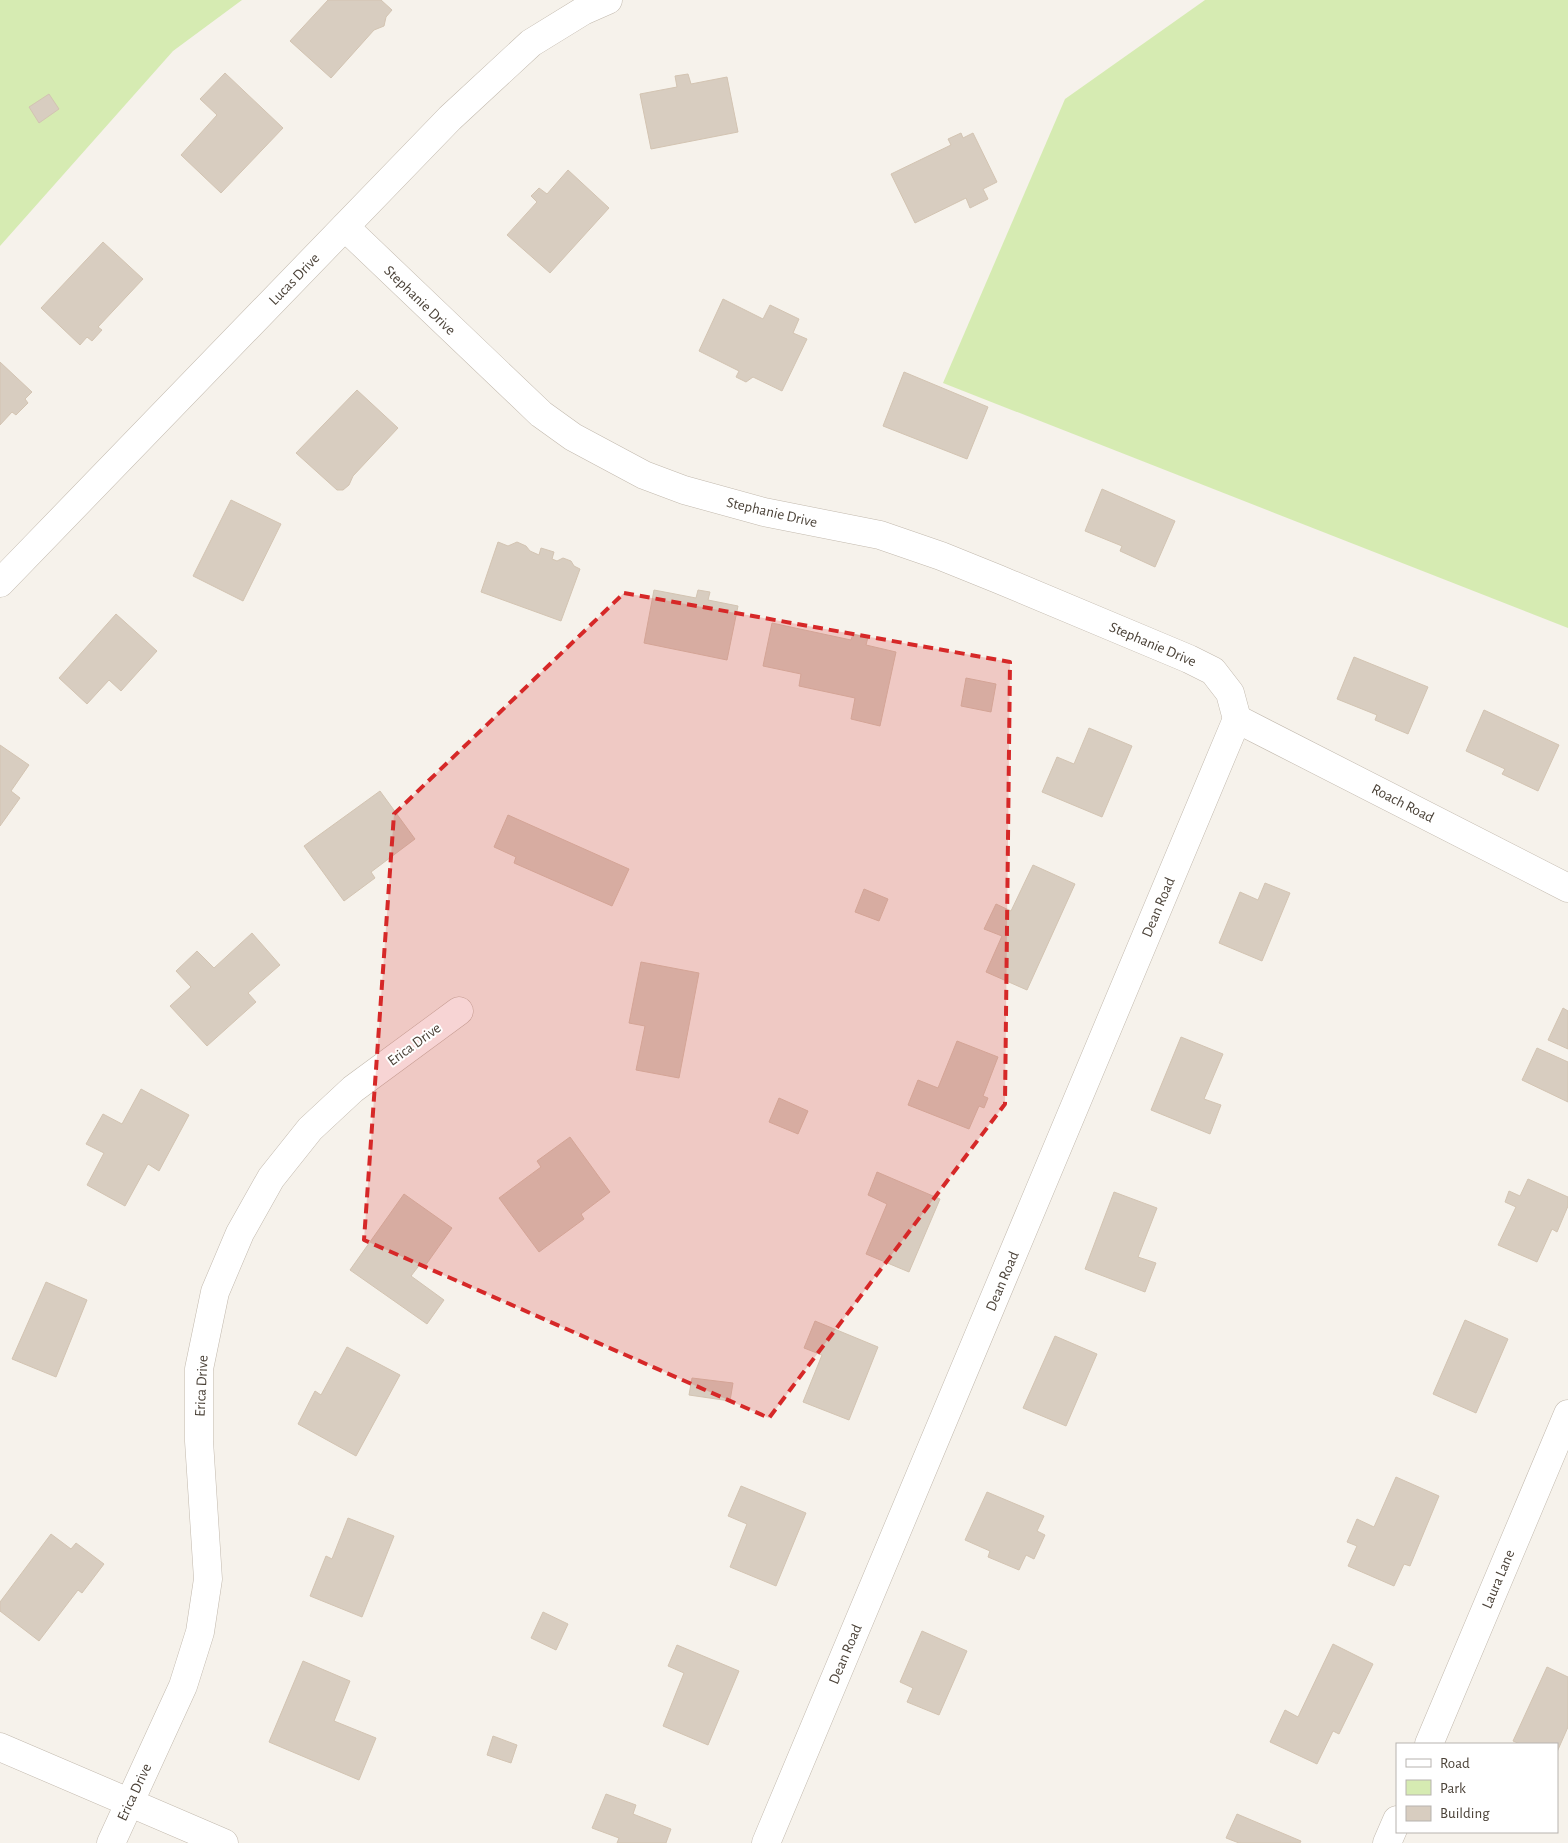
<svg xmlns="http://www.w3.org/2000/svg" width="1568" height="1843" font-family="'Alegreya Sans',sans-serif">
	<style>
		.green { fill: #d6ebb2 }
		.building { fill: #d8cdc0; stroke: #d3c4b2 }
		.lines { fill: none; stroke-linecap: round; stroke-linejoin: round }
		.minor-casing { stroke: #c2b9ad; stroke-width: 29 }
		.minor { stroke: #fff; stroke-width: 28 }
		.marked { fill: #d62828; fill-opacity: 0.2; stroke: #d62828; stroke-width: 4; stroke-dasharray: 10 6; stroke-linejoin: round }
		.labels { text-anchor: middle; stroke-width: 4; stroke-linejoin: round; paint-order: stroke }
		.street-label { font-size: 15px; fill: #4b4238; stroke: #fff }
	</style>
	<rect width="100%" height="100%" fill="#f6f2eb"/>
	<!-- green -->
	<g class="green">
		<polygon points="0,0 242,0 173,51 0,246"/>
		<polygon points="1205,0 1568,0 1568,628 943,383 1065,99"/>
	</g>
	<!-- building -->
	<g class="building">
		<polygon points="328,0 381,0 392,10 386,17 384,26 374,30 331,78 290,41"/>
		<polygon points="225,73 283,128 221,193 181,155 217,115 200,99"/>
		<polygon points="688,74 691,84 727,77 738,132 651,149 640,94 677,87 675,76"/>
		<polygon points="49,94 59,109 39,123 29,107"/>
		<polygon points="961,133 963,138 973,133 997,182 983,189 988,199 970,208 966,198 915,223 891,174 951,145 948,139"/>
		<polygon points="568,170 609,208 550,273 507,235 537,202 531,196 539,188 547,194"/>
		<polygon points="103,242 143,279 98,327 102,330 92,341 87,337 80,345 41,308"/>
		<polygon points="723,299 763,319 770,305 799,319 793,333 807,339 782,391 753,377 746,382 736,377 739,371 699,351"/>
		<polygon points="0,362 32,392 25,399 28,403 16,415 12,412 0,425"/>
		<polygon points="904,372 988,407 967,459 883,426"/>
		<polygon points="357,390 398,428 353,476 349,485 343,490 337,490 296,453"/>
		<polygon points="1102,489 1175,521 1155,567 1120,551 1122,546 1085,531"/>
		<polygon points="231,500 281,524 243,601 193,576"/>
		<polygon points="498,542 508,546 517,542 526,546 530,551 539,555 541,548 554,552 552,559 557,561 563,558 571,561 574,566 580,569 561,621 481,592"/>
		<polygon points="654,590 696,598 698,590 710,592 708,600 738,606 727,660 644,643"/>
		<polygon points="116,614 157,651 121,691 109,680 87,704 59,678"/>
		<polygon points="772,623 851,640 853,634 868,637 866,645 896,652 880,726 851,719 855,698 799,686 801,674 763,666"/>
		<polygon points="1354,657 1428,687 1408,734 1375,720 1377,715 1337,699"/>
		<polygon points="966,678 996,684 991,712 961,706"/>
		<polygon points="1484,710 1559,745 1538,791 1502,774 1505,769 1466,751"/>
		<polygon points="1089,728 1132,746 1102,817 1042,792 1057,757 1074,764"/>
		<polygon points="0,745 29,765 11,791 20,798 0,826"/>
		<polygon points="380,791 415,839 371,872 375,878 344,901 304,846"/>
		<polygon points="508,815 629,869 612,906 514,863 516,857 494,847"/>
		<polygon points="1033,865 1075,884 1027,990 986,972 1002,936 984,929 996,904 1011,911"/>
		<polygon points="1265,883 1290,893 1262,961 1219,943 1240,892 1258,900"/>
		<polygon points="864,889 888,899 879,921 855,912"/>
		<polygon points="252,933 280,965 248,993 256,1002 207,1046 170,1006 191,987 176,971 197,951 214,968"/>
		<polygon points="641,962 699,973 679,1078 636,1070 645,1026 629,1023"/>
		<polygon points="1563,1008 1568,1011 1568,1049 1548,1040"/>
		<polygon points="1181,1037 1223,1054 1204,1099 1221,1105 1210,1134 1151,1110"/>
		<polygon points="957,1041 998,1057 983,1096 988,1098 984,1108 979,1106 969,1129 908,1105 918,1080 938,1088"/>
		<polygon points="1537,1048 1568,1062 1568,1102 1522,1080"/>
		<polygon points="141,1089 189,1115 159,1171 148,1164 125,1206 87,1185 104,1153 86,1144 103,1114 122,1124"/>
		<polygon points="779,1098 808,1111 798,1134 769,1122"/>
		<polygon points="570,1137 610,1192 581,1214 584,1219 539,1252 499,1198 541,1167 537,1161"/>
		<polygon points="877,1172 940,1199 909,1272 866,1254 887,1204 868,1195"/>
		<polygon points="1528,1179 1568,1197 1568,1206 1557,1232 1552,1229 1537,1262 1498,1245 1516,1207 1505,1202 1509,1191 1520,1196"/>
		<polygon points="1114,1192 1157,1208 1138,1257 1156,1263 1145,1292 1085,1269"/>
		<polygon points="404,1194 452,1228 425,1266 421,1263 411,1276 444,1300 427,1324 350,1270"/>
		<polygon points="46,1282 87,1300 56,1377 12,1359"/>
		<polygon points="1465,1320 1508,1339 1476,1413 1433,1394"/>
		<polygon points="815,1321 878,1347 849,1420 803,1402 822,1355 804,1348"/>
		<polygon points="1055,1336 1097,1354 1066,1426 1023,1408"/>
		<polygon points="347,1347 400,1375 356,1456 298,1424 315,1391 321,1395"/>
		<polygon points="692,1378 733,1383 730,1401 689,1395"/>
		<polygon points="1396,1477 1439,1496 1410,1566 1404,1564 1394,1586 1348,1566 1357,1546 1347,1542 1357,1519 1374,1527"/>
		<polygon points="741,1486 806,1513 776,1586 730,1567 747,1524 728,1516"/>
		<polygon points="987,1492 1044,1516 1037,1531 1045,1535 1034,1559 1026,1555 1019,1570 988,1557 990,1551 965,1540"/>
		<polygon points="348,1518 394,1536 362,1617 310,1596 326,1556 332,1559"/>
		<polygon points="51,1534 71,1549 76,1543 104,1564 82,1593 78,1590 39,1641 0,1611 0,1602"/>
		<polygon points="543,1612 568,1624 556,1650 531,1638"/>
		<polygon points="922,1631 967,1651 939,1715 907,1702 913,1688 900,1682"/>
		<polygon points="1333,1644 1373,1664 1339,1734 1333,1731 1317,1764 1270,1742 1285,1710 1298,1717"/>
		<polygon points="677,1645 739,1671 708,1745 663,1726 684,1673 668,1666"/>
		<polygon points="303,1661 350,1681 334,1721 376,1738 359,1780 269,1742"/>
		<polygon points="1547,1667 1568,1677 1568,1727 1557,1752 1557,1744 1520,1744 1513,1741"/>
		<polygon points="493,1736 517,1745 511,1763 487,1755"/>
		<polygon points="606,1794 636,1805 633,1814 671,1829 666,1843 617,1843 619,1838 592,1828"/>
		<polygon points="1237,1814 1301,1841 1300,1843 1239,1843 1226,1838"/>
	</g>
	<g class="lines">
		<defs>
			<g id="minor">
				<polyline points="345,227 541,414 573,437 644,475 684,490 764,512 880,535 941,556 998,579 1189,659 1213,671 1230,693 1237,719"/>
				<polyline points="0,583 450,118 531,43 583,11 608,0"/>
				<polyline points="1237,719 1568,888"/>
				<polyline points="1429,1744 1568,1414"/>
				<polyline points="0,1747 224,1843"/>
				<polyline points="111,1843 183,1686 200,1632 208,1579 199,1441 199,1369 215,1292 240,1233 271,1178 310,1129 353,1089 459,1011"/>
				<polyline points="766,1843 1237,719"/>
				<polyline points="1387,1843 1397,1820"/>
			</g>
		</defs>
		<!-- minor casing -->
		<use href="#minor" class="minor-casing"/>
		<!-- minor -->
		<use href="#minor" class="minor"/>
	</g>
	<!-- marked area -->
	<path class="marked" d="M624 593 1010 662 1005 1104 769 1418 364 1240 394 814Z"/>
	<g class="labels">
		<!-- street labels -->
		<g class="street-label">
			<text transform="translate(294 279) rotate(-46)" y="5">Lucas Drive</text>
			<text transform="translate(420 300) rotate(44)" y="5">Stephanie Drive</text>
			<text transform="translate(772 512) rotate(13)" y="5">Stephanie Drive</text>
			<text transform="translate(1153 644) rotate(23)" y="5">Stephanie Drive</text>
			<text transform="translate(1403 803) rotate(27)" y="5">Roach Road</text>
			<text transform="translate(1158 907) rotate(-67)" y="5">Dean Road</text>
			<text transform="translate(414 1044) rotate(-36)" y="5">Erica Drive</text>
			<text transform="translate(1002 1281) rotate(-67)" y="5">Dean Road</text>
			<text transform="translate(201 1386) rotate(-87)" y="5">Erica Drive</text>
			<text transform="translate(1498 1579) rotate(-67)" y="5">Laura Lane</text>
			<text transform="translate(845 1654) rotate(-67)" y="5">Dean Road</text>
			<text transform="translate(134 1792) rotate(-65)" y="5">Erica Drive</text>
		</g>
	</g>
	<!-- legend -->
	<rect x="1396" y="1743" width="162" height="90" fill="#ffffff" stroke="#b7b3af"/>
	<rect x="1406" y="1759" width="25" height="8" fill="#ffffff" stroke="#b7b3af"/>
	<text x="1440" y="1768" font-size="15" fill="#4b4238">Road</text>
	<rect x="1406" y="1780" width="25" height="15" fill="#d6ebb2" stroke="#b7b3af"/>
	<text x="1440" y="1793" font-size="15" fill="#4b4238">Park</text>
	<rect x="1406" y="1806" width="25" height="15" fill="#d8cdc0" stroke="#b7b3af"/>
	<text x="1440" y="1818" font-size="15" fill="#4b4238">Building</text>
</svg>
